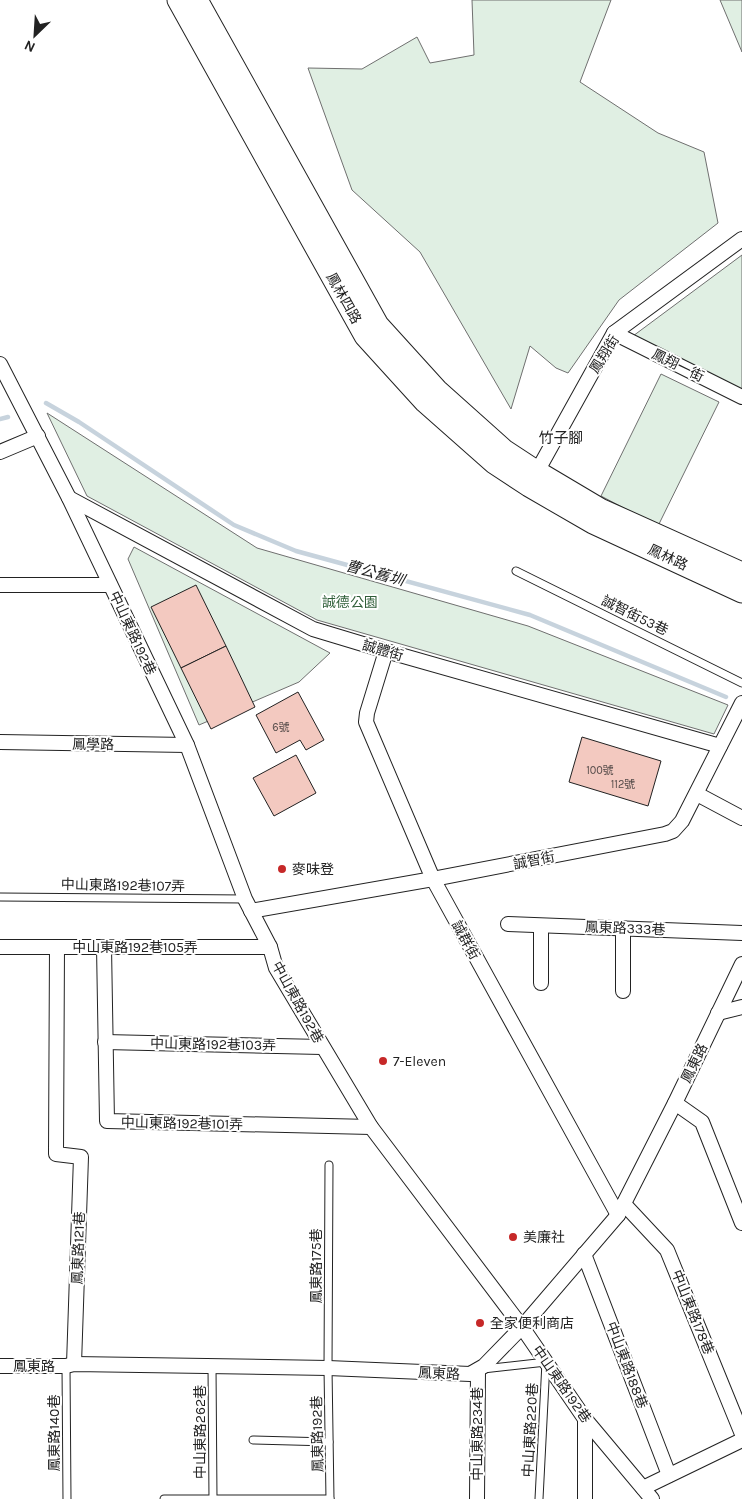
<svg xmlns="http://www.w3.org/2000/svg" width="742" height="1499" font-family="Karla,'Noto Sans TC',sans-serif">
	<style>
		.green { fill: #e0efe3; stroke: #6f6f6f }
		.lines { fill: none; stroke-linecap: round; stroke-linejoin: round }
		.stream { stroke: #c7d3dd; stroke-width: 4.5 }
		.building { fill: #f3c9c0; stroke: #222 }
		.service-casing { stroke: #222; stroke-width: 9 }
		.minor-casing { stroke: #222; stroke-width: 16 }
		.primary-casing { stroke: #222; stroke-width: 23 }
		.service { stroke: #fff; stroke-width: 7 }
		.minor { stroke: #fff; stroke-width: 14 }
		.primary { stroke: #fff; stroke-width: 21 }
		.poi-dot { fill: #c62828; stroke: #fff; stroke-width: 2 }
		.labels { text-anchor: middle; stroke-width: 4; stroke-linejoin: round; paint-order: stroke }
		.number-label { font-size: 11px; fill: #564c4a }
		.street-label { font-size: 14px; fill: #222; stroke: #fff }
		.park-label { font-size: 14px; fill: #2f5e38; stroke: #fff }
		.poi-label { font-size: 14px; fill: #222; stroke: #fff; text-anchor: start }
		.neighbourhood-label { font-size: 15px; fill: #222; stroke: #fff }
		.water-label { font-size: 15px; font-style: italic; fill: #222; stroke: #fff }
	</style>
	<rect width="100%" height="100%" fill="#fff"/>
	<!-- green -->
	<g class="green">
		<polygon points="472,0 611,0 580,82 658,133 704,152 718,223 619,300 568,373 556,368 530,346 511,409 420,252 352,190 308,68 362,69 417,37 430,63 474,55"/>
		<polygon points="720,0 742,0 742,52"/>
		<polygon points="742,255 742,391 633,336"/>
		<polygon points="661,374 719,402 658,526 601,496"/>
		<polygon points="47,413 257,548 528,626 728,705 714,734 317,620 87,496"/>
		<polygon points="134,547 330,653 299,682 199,725 128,559"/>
	</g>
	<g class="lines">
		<!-- stream -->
		<g class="stream">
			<polyline points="46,403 79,422 234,525 296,551 530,615 726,697"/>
			<polyline points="0,419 8,417"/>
		</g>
	</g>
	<!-- building -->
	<g class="building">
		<polygon points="196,585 226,646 181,668 151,607"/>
		<polygon points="226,646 255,707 211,729 181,668"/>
		<polygon points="298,692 324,740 306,750 300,740 276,753 256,715"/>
		<polygon points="582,737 661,761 648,806 569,782"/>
		<polygon points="296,755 316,793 274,816 253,778"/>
	</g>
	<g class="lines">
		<defs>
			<g id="service">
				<polyline points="516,571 742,683"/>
				<polyline points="0,897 245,899"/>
				<polyline points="329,1165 328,1368 330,1499"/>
				<polyline points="66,1366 67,1499"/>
				<polyline points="212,1366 213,1499"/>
				<polyline points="483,1369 546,1362 539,1499"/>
				<polyline points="253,1440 329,1442"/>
				<polyline points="164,1499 330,1499"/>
			</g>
			<g id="minor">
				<polyline points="614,333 742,397"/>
				<polyline points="0,364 69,498 187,745 245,899 270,947 276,968 371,1127 522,1327 585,1419 652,1499"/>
				<polyline points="0,452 38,436"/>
				<polyline points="534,477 614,333 742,239"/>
				<polyline points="69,498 313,629 386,651 720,746"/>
				<polyline points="0,585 110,585"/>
				<polyline points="386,651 367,713 366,722 433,879 618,1215"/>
				<polyline points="0,742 187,745"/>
				<polyline points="697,794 742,818"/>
				<polyline points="251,911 433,879 665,834 673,831 682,821 742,703"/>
				<polyline points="508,924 742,933"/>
				<polyline points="541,926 541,983"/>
				<polyline points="623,928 623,991"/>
				<polyline points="0,947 270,947"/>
				<polyline points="57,947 56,1154 81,1157 74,1364"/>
				<polyline points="104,947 107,1121 371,1127"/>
				<polyline points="718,1013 742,1007"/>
				<polyline points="105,1042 322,1047"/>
				<polyline points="675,1103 702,1122 742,1223"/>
				<polyline points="624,1204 667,1250 742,1434"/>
				<polyline points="584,1254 669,1475"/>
				<polyline points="0,1366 66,1366 74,1364 328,1368 470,1374 484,1366 522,1327 618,1215 675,1103 742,964"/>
				<polyline points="643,1488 742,1440"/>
				<polyline points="477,1499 478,1370"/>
				<polyline points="585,1499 585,1419"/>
			</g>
			<g id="primary">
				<polyline points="178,0 365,336 425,402 494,463 529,486 593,523 742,592"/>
				<polyline points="197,0 378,325 437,390 504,450 536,471 600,509 742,573"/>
			</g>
		</defs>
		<!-- service casing -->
		<use href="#service" class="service-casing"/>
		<!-- minor casing -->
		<use href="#minor" class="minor-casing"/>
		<!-- primary casing -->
		<use href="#primary" class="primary-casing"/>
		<!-- service -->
		<use href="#service" class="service"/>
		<!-- minor -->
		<use href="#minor" class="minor"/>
		<!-- primary -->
		<use href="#primary" class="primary"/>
	</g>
	<!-- markers -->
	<g class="poi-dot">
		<circle cx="282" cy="869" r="5"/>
		<circle cx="383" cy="1061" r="5"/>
		<circle cx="513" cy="1237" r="5"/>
		<circle cx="480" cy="1323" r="5"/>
	</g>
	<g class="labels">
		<!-- number labels -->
		<g class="number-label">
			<text x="281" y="731">6號</text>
			<text x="600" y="774">100號</text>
			<text x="623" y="788">112號</text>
		</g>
		<!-- street labels -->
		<g class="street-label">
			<text transform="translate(344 298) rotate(61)" y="5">鳳林四路</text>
			<text transform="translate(604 354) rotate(-58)" y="5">鳳翔街</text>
			<text transform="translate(678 365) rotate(26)" y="5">鳳翔一街</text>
			<text transform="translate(668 557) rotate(25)" y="5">鳳林路</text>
			<text transform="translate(635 615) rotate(26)" y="5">誠智街53巷</text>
			<text transform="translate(133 633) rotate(65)" y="5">中山東路192巷</text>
			<text transform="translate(383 650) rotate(16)" y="5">誠體街</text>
			<text transform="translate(93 744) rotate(1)" y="5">鳳學路</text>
			<text transform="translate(534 860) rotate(-11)" y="5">誠智街</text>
			<text transform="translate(123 885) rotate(1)" y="5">中山東路192巷107弄</text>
			<text transform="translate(625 928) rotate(2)" y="5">鳳東路333巷</text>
			<text transform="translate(466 940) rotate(61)" y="5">誠群街</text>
			<text x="135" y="952">中山東路192巷105弄</text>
			<text transform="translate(298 1002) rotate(61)" y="5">中山東路192巷</text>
			<text transform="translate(213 1044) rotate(1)" y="5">中山東路192巷103弄</text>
			<text transform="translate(694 1063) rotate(-64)" y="5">鳳東路</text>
			<text transform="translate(182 1123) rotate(1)" y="5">中山東路192巷101弄</text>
			<text transform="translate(78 1248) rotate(-88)" y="5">鳳東路121巷</text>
			<text transform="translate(316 1266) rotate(-90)" y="5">鳳東路175巷</text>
			<text transform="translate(693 1312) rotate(68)" y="5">中山東路178巷</text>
			<text transform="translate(627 1365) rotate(69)" y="5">中山東路188巷</text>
			<text x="34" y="1371">鳳東路</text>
			<text transform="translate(439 1373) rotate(3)" y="5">鳳東路</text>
			<text transform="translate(562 1384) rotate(55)" y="5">中山東路192巷</text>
			<text transform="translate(530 1430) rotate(-87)" y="5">中山東路220巷</text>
			<text transform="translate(200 1432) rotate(-90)" y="5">中山東路262巷</text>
			<text transform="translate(54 1433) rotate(-90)" y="5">鳳東路140巷</text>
			<text transform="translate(317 1434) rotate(-91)" y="5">鳳東路192巷</text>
			<text transform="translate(477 1434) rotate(-90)" y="5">中山東路234巷</text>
		</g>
		<!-- park labels -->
		<g class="park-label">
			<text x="350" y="607">誠德公園</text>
		</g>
		<!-- poi labels -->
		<g class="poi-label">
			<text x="292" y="874">麥味登</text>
			<text x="393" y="1066">7-Eleven</text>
			<text x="523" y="1242">美廉社</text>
			<text x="490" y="1328">全家便利商店</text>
		</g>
		<!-- neighbourhood labels -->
		<g class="neighbourhood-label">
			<text x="561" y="443">竹子腳</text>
		</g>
		<!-- water labels -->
		<g class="water-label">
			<text transform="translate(375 573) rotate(15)" y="5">曹公舊圳</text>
		</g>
	</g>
	<!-- north arrow -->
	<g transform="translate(35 35) rotate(205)" stroke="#ffffff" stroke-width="4" paint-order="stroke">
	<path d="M0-4L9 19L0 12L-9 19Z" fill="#222222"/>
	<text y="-8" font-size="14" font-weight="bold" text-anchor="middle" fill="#222222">N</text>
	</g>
</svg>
